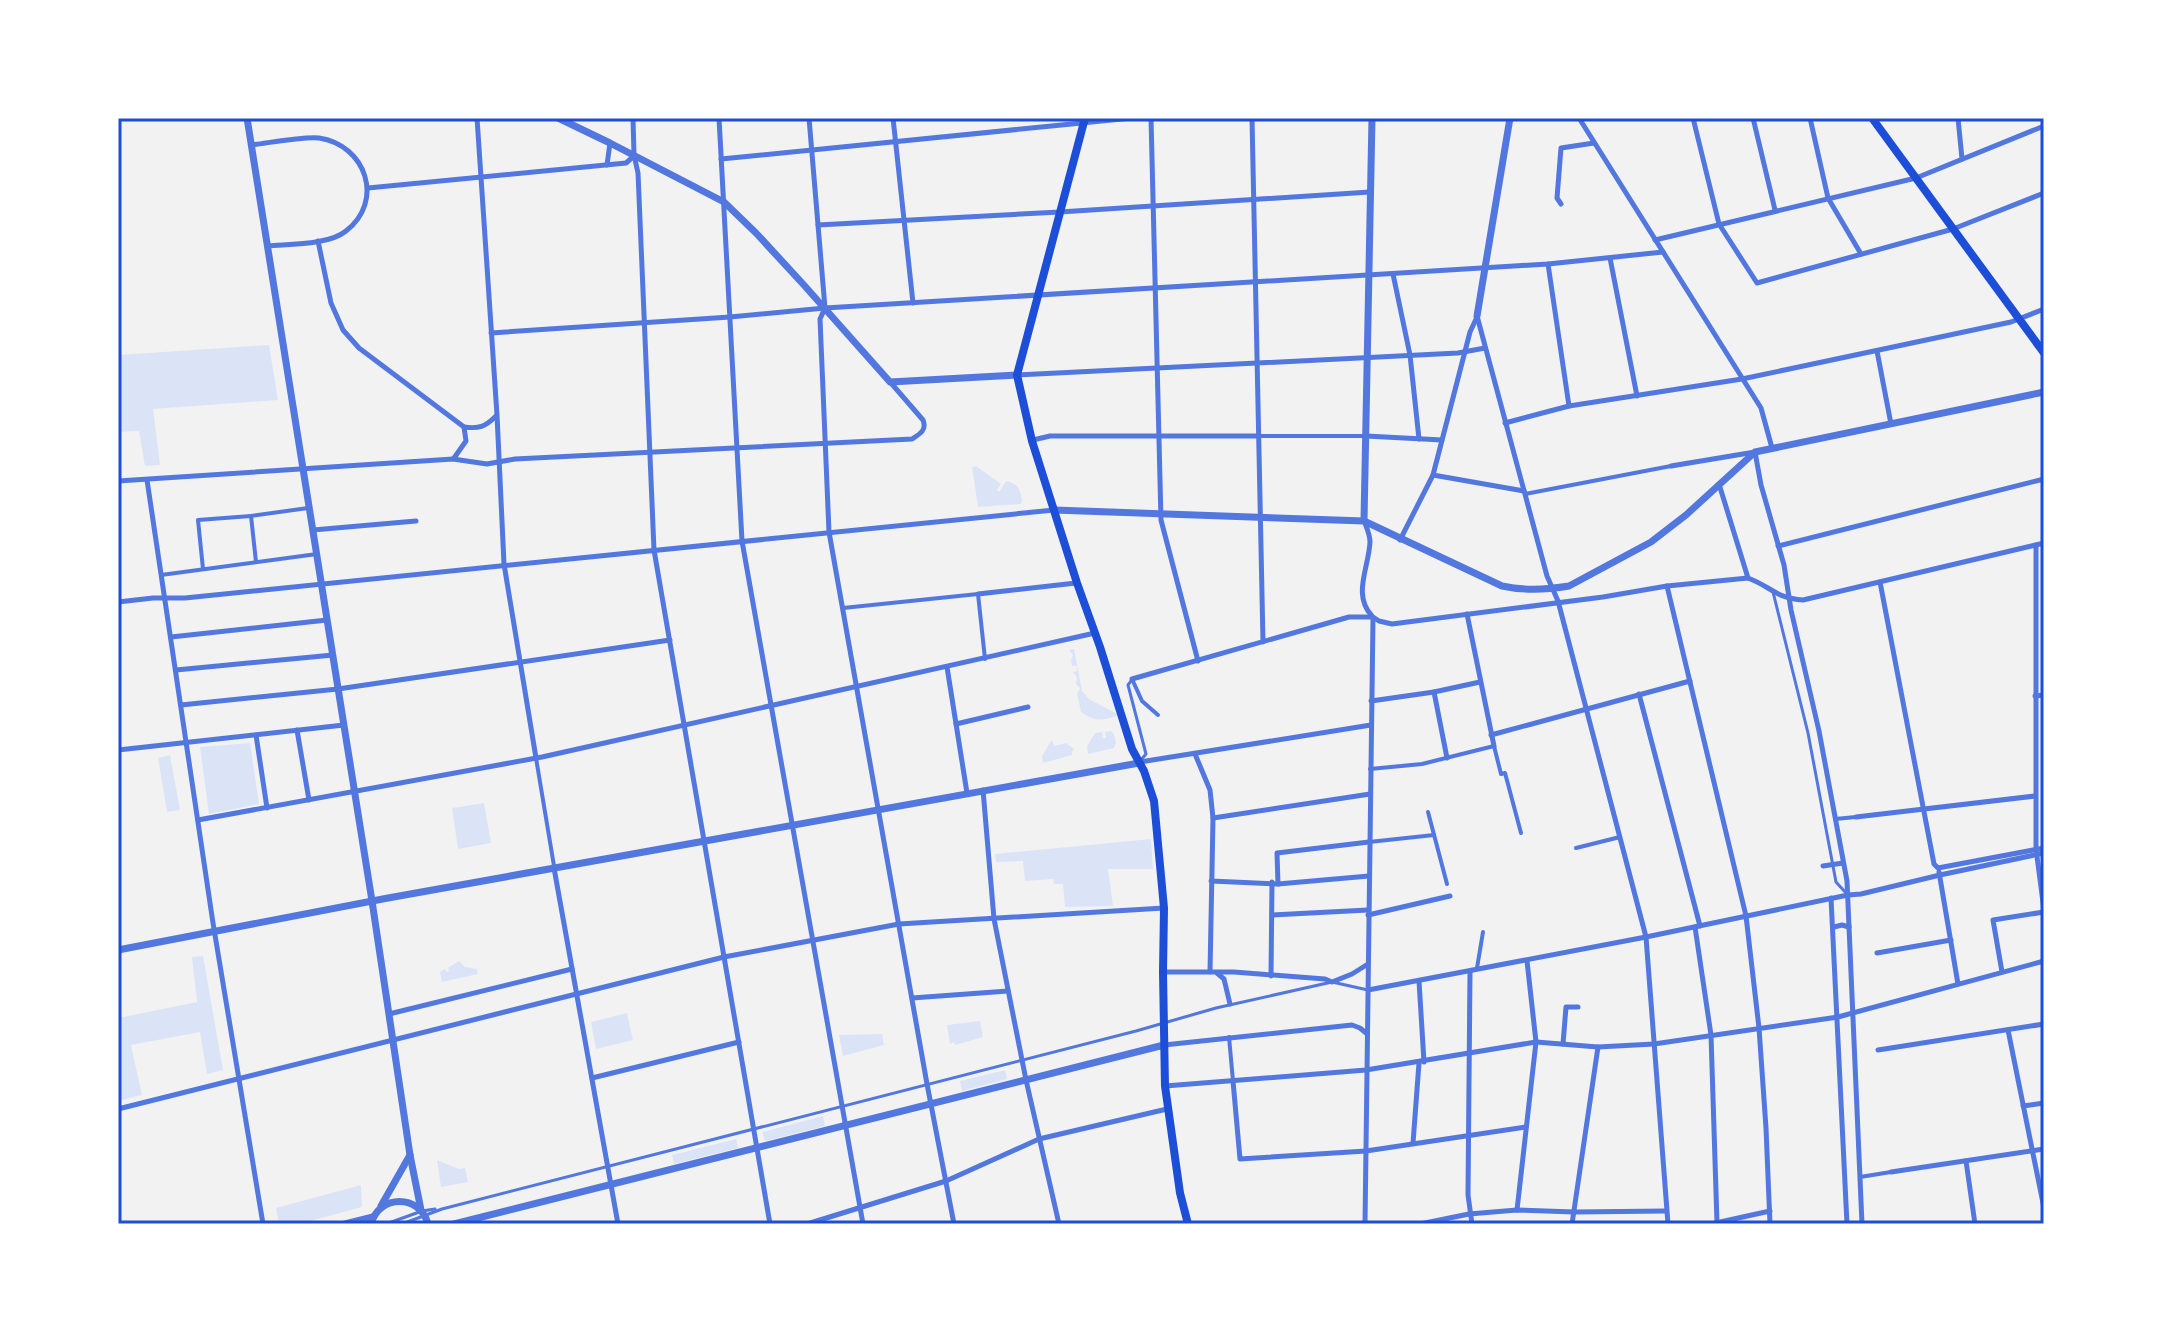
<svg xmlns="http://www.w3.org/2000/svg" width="2162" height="1342" font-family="'Alegreya Sans',sans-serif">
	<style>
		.green { fill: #dbe4f7 }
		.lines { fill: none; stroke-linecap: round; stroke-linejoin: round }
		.service { stroke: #5277de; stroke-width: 3 }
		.pedestrian { stroke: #5277de; stroke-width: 4 }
		.minor { stroke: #5277de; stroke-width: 5 }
		.tertiary { stroke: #5277de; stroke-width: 7 }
		.secondary { stroke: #1d4ed8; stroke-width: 8 }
		.neatline { fill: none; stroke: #1d4ed8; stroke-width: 3 }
	</style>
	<rect width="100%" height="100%" fill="#f2f2f2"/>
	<!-- green -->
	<g class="green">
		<polygon points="269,345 278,400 153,409 160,465 145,466 139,431 118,432 118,355"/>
		<path d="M976 466 1001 484 997 490 999 492 1006 481C1019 484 1020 489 1022 501L1021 504 978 507 972 467Z"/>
		<path d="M1074 649 1082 691 1089 699 1119 715C1103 721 1095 722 1081 712L1077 694 1080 688 1076 684 1077 677 1073 672 1077 671V666H1072L1071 660 1073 655 1069 650Z"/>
		<polygon points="1111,731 1114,734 1116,743 1114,748 1088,754 1087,746 1095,733 1102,732 1103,738 1106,738 1105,732"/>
		<polygon points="1051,741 1053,741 1054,746 1066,743 1074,749 1072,752 1072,755 1043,763 1042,756"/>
		<polygon points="250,743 259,804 209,814 200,747"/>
		<polygon points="170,755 180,810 167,812 158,758"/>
		<polygon points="484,803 491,843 458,849 452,808"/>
		<polygon points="1151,839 1153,869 1108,869 1113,906 1065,907 1063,884 1054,884 1053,879 1025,881 1023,861 996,862 995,854"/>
		<polygon points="203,956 223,1070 207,1074 200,1032 131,1045 142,1095 118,1101 118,1018 197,1002 192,957"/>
		<polygon points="459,961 465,967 477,969 478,974 442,982 440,972 445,969 447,972 449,971 448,968"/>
		<polygon points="627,1013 633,1040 596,1049 591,1022"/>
		<polygon points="980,1021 983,1037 955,1045 954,1042 950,1044 947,1025"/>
		<polygon points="882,1034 884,1045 843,1056 839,1035"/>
		<polygon points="1005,1070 1007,1079 962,1091 960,1081"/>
		<polygon points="823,1116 825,1126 765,1141 762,1132"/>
		<polygon points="736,1139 738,1148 674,1164 672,1155"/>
		<polygon points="437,1160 459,1169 465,1168 468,1182 441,1187"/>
		<polygon points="361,1185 362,1207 299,1224 279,1224 276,1208"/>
	</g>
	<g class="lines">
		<!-- service -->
		<g class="service">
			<polyline points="1773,592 1808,733 1836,882 1846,893"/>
			<polyline points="1131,681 1128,685 1146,754 1141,760"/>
			<polyline points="386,1224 422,1211 435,1209"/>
			<polyline points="402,1224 442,1209 1136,1031 1216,1008 1332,982 1368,990"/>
		</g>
		<!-- pedestrian -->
		<g class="pedestrian">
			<polyline points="1258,436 1364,436"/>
			<polyline points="1525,494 1671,466"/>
			<polyline points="251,516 308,508"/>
			<polyline points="203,569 198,520 251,516 256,562"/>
			<polyline points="161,575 317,554"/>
			<polyline points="843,608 978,594 985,659"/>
			<polyline points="1132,679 1142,701 1158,715"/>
			<polyline points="536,758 554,866"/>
			<polyline points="1370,769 1422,764 1494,746 1501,774 1505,773 1521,833"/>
			<polyline points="1428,812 1447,884"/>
			<polyline points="1835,819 1856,817"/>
			<polyline points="1369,842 1434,835"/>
			<polyline points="1576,848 1620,837"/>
			<polyline points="1477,968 1483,932"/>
			<polyline points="1229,1037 1233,1081"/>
			<polyline points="1860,1177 1891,1172"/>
		</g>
		<!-- minor -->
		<g class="minor">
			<polyline points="477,118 497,415 504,564 536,758"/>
			<polyline points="633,118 634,155 638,173 654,550 770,1224"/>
			<polyline points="719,118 742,541 863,1224"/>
			<polyline points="809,118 825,308 820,319 829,532 927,1084 954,1224"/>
			<polyline points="893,118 913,303"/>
			<polyline points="1151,118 1161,520 1198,661"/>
			<polyline points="1252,118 1263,642"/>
			<polyline points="1579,118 1761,408 1772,448"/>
			<polyline points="1693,118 1719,224 1757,283 1953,229 2044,193"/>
			<polyline points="1753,118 1775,210"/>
			<polyline points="1810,118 1828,198 1861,254"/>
			<polyline points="1958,118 1962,159"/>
			<path d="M251 145C268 143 305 136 319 138 366 145 385 201 346 231 329 245 290 244 268 246"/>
			<polyline points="721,159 1132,118"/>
			<polyline points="607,165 610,143"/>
			<polyline points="368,188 626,163 634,156"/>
			<polyline points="1561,204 1557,198 1561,148 1594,143"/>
			<polyline points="818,225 1060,212 1370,192"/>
			<polyline points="1655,240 1916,178 2044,126"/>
			<polyline points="318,241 331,303 343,330 359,348 464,427 466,441 454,458"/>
			<polyline points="1610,258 1637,396"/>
			<polyline points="1548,264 1569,406"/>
			<polyline points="1393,274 1410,355 1419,439"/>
			<polyline points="1477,316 1547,576 1558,601 1646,937 1668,1224"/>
			<polyline points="491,333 730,317 825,308 1548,264 1663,252"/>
			<polyline points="1877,351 1891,424"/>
			<polyline points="1017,375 1458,353 1485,348"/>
			<polyline points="1505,423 1569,406 1742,379 2011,322 2044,309"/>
			<path d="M464 427C479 429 485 427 496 416"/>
			<polyline points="1366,436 1442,440"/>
			<polyline points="1033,440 1050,436 1258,436"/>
			<polyline points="1671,466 1755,452 1761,485 1784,565 1791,610 1819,731 1847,881 1862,1224"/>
			<polyline points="1433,475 1524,491"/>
			<polyline points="147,480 213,923 263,1224"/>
			<path d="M118 481 453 459 487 464 515 459 912 439C920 434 927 430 923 420L891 383"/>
			<polyline points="1719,484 1748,578"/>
			<path d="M1365 523C1367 529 1370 535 1370 542 1369 567 1352 595 1372 616"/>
			<polyline points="313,530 416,521"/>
			<polyline points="1400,540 1433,475 1470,332 1477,317"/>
			<polyline points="2036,545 2036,849 2044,910"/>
			<polyline points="1778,546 2044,479"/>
			<polyline points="1880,582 1934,864 1938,868 2044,848"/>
			<polyline points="1667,586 1746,916 1759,1028 1766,1128 1770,1224"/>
			<polyline points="978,594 1076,583"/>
			<polyline points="118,602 153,598 185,598 1054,510"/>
			<polyline points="1467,614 1494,746"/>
			<polyline points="171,637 327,620"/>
			<polyline points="947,667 967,793"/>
			<polyline points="176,670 333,655"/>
			<path d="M1132 679 1349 617H1373L1379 621 1392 624 1603 597 1667 586 1748 578C1772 587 1775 598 1803 600L2044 543"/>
			<polyline points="1434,692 1447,758"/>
			<polyline points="1639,694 1700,926"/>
			<polyline points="2035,696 2044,695"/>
			<polyline points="1371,701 1434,692 1480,682"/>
			<polyline points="181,705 338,689 670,640"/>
			<polyline points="956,724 1028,707"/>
			<polyline points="297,730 309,800"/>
			<polyline points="256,735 267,808"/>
			<polyline points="1491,735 1690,681"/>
			<polyline points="118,750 344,725"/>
			<polyline points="1195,754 1210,790 1213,818 1210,972"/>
			<polyline points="1140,762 1371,725"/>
			<polyline points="983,790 994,919 1026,1080 1059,1224"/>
			<polyline points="1856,817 2035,796"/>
			<polyline points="1213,818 1370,794"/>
			<polyline points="198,820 542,757 1095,633"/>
			<polyline points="1823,866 1843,863"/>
			<polyline points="554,868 618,1224"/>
			<polyline points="1939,872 1958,984"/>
			<polyline points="1211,881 1278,884 1369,876"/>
			<polyline points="1278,884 1277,853 1369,842"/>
			<polyline points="1831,898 1847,1224"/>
			<polyline points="1272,915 1368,910"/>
			<polyline points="1368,915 1450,896"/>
			<polyline points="1695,927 1711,1035 1717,1223"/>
			<polyline points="1834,927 1842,925 1849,927"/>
			<polyline points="1877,953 1951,940"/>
			<polyline points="1163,972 1234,972 1325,979 1332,982 1352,974 1368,964"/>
			<polyline points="1470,972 1468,1195 1472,1224"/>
			<polyline points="2002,972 1993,920 2044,912"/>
			<polyline points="1217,973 1224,979 1230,1004"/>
			<polyline points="1271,976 1272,882"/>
			<polyline points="1419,981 1424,1062"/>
			<polyline points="1368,990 1646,937 1848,895 1861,894 1940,875 2044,853"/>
			<polyline points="912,998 1008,991"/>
			<polyline points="389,1014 572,969"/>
			<polyline points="2008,1030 2044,1208"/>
			<polyline points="1563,1044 1566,1007 1578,1007"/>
			<polyline points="1164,1045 1352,1025 1360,1028 1366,1033"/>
			<polyline points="1878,1050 2044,1024"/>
			<polyline points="592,1078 739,1042"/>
			<polyline points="1233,1081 1240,1159 1366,1151 1526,1127"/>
			<polyline points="1165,1086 1366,1070 1536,1042 1598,1047 1654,1044 1838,1017 2044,961"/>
			<polyline points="2023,1106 2044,1103"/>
			<polyline points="118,1109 724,957 899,924 1164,908"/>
			<polyline points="1413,1143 1419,1063"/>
			<polyline points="1966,1161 1975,1224"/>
			<polyline points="1891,1172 2044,1149"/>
			<polyline points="1517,1210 1536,1042 1527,961"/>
			<polyline points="807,1224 946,1181 1039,1139 1167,1109"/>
			<polyline points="1365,1224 1373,618"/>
			<polyline points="1420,1224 1469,1214 1517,1210 1574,1212 1666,1211"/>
			<polyline points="1572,1224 1598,1047"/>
			<polyline points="1711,1224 1770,1211"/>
		</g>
		<!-- tertiary -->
		<g class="tertiary">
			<polyline points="247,118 372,901 410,1155 421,1210"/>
			<polyline points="558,118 610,143 724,202 756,233 803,284 890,382 1017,375"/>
			<polyline points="1477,316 1510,118"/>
			<path d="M1054 510 1364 521 1502 586C1525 591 1545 590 1569 586L1651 542 1686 515 1755 452 2044 392"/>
			<polyline points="1364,521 1372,118"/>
			<polyline points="118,950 388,898 1139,763"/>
			<polyline points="381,1206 410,1155"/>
			<polyline points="345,1224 373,1217"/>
			<path d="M371 1224C379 1194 420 1194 428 1224"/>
			<polyline points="454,1224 1164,1045"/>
		</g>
		<!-- secondary -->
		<g class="secondary">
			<polyline points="1085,118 1017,375 1032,441 1077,583 1100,647 1132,749 1144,771 1154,801 1164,908 1163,972 1165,1086 1180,1193 1188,1224"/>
			<polyline points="1872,118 2044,353"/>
		</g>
	</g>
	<!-- border -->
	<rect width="2162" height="1342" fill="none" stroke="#ffffff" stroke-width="240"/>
	<rect x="120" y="120" width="1922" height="1102" class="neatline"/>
</svg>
